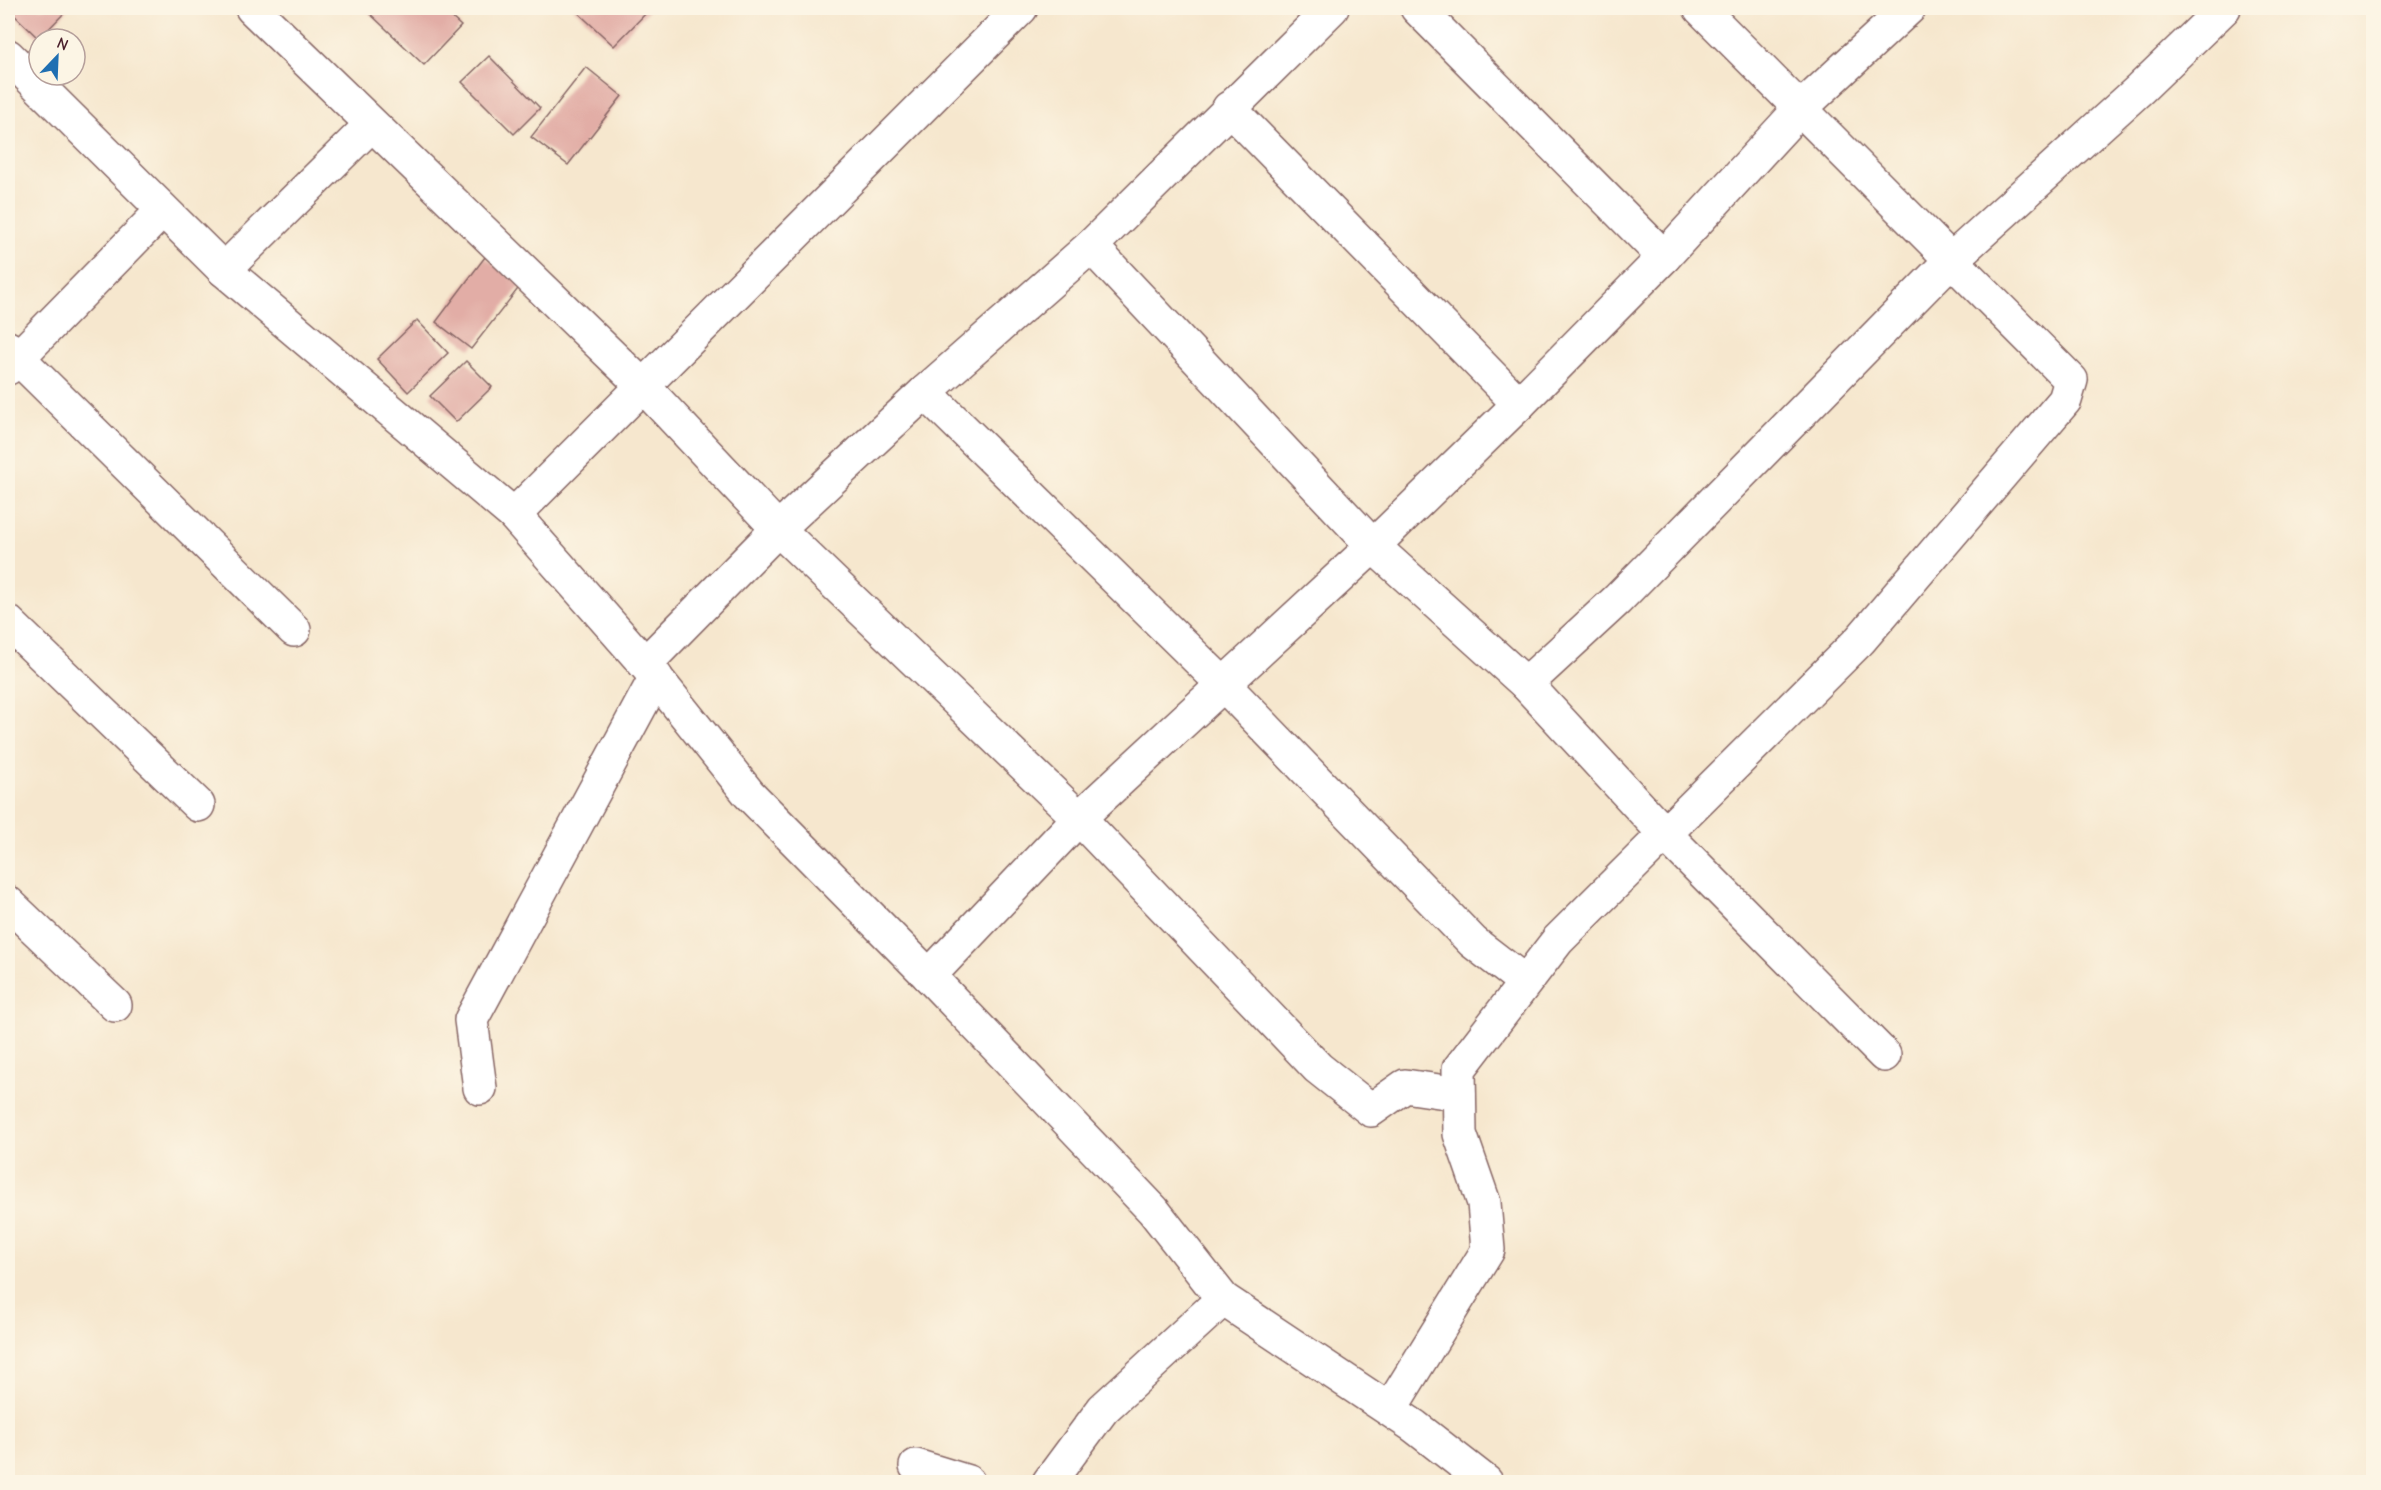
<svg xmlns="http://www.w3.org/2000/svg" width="2381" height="1490" font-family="'Comic Neue',sans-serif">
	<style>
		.building { fill: #e2ada6 }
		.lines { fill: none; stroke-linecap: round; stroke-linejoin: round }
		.minor-casing { stroke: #866564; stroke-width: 36 }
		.minor { stroke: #fff; stroke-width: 33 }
	</style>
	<rect width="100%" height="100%" fill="#fcf5e5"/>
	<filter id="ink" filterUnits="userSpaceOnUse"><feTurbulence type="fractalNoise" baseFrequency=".0167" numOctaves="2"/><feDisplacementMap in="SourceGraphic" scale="12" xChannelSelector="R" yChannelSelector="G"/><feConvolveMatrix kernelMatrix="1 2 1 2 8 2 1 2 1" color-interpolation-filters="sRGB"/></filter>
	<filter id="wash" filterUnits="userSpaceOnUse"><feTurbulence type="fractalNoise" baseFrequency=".008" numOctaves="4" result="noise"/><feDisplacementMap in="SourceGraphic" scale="24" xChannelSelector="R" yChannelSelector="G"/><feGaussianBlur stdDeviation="1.35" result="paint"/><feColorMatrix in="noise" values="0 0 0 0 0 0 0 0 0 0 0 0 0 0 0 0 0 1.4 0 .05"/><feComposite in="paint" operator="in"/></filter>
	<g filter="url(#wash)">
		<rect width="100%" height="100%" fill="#f6e7ce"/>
		<g id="blocks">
			<!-- building -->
			<g class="building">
				<polygon points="9,8 69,8 39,39 8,9"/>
				<polygon points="364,8 441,8 461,26 424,65"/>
				<polygon points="573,8 651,8 614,46"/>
				<polygon points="489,56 540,108 514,134 462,82"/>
				<polygon points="586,67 622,96 568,165 531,137"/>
				<polygon points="485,257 521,285 471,349 436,322"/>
				<polygon points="417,320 448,353 408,392 377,359"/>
				<polygon points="466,361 492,387 456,422 430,396"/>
			</g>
		</g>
	</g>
	<g filter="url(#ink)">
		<use href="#blocks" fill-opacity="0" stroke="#866564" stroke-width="1.5"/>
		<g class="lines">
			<defs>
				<g id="minor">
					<polyline points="252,8 644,387 778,529 1079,818 1318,1068 1371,1110 1405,1086 1459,1094"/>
					<polyline points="1417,8 1664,257"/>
					<polyline points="8,56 224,270 514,515 645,664 749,794 929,976 1153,1210 1223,1299 1414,1426 1486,1482"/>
					<polyline points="1229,108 1519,404"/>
					<polyline points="1091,246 1373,546 1526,684 1664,833 1884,1055"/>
					<polyline points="224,270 371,125"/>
					<polyline points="8,348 294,630"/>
					<polyline points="8,368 163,210"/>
					<polyline points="925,392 1223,684 1473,942 1525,982"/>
					<polyline points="514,515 1021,8"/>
					<polyline points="8,622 198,805"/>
					<polyline points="645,664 778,529 925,392 1091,246 1332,8"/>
					<polyline points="1526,684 1617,600 1952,259 2140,89 2224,8"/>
					<polyline points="8,903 115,1005"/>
					<polyline points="929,976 1079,818 1373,546 1519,404 1664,257 1801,108 1909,8"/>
					<polyline points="480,1088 471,1020 656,677"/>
					<polyline points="1390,1409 1488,1250 1484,1203 1460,1134 1459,1069 1558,940 1860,640 2065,400 2071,380 1700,8"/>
					<polyline points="916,1466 968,1482"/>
					<polyline points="1049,1482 1103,1409 1223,1299"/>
				</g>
			</defs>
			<!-- minor casing -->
			<use href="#minor" class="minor-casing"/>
			<!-- minor -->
			<use href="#minor" class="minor"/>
		</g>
	</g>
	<!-- margin -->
	<rect width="2381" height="1490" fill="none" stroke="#fcf5e5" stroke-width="30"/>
	<!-- north arrow -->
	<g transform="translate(57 57) rotate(23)"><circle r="28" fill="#fcf5e5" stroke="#b59f9b" stroke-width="1.5"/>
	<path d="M0-4.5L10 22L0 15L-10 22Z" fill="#1f6fb2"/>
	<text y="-9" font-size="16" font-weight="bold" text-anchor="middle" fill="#4a1f2b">N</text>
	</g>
</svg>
